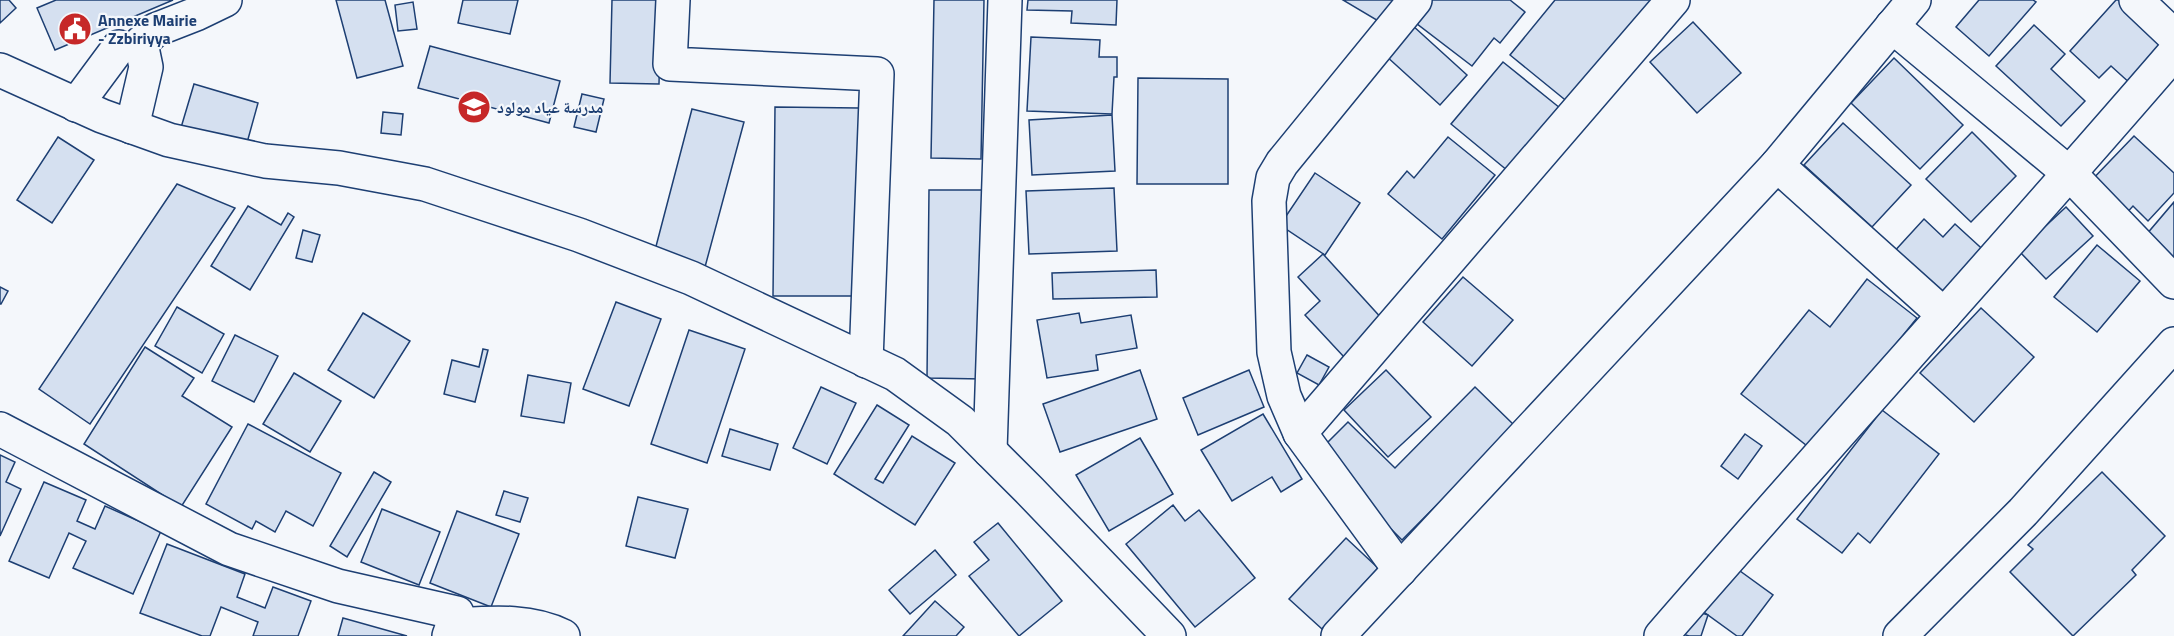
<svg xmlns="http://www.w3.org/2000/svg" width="2174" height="636" font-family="'Titillium Web','Noto Naskh Arabic',sans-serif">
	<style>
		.building { fill: #d5e0f0; stroke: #1d3f73; stroke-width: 1.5 }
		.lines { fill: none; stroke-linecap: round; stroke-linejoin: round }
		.minor-casing { stroke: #1d3f73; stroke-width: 36 }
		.major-casing { stroke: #1d3f73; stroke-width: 36 }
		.minor { stroke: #f4f7fb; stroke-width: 33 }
		.major { stroke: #f4f7fb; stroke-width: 33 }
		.labels { text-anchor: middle; stroke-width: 4.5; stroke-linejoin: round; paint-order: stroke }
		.poi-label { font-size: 16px; font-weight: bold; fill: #1d3f73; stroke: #f4f7fb; text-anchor: start }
	</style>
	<rect width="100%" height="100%" fill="#f4f7fb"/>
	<!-- building -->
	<g class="building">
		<polygon points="0,0 9,0 16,8 0,23"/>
		<polygon points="56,0 173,0 55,50 37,8"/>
		<polygon points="336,0 385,0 403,66 357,78"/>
		<polygon points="463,0 518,0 510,34 458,23"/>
		<polygon points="612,0 661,0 659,84 610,83"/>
		<polygon points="934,0 984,0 981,159 931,158"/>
		<polygon points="1028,0 1117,0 1116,25 1071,23 1072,11 1027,10"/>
		<polygon points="1343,0 1400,0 1385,25"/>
		<polygon points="1427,0 1510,0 1525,12 1500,43 1494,38 1472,66 1412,20"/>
		<polygon points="1555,0 1653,0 1569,103 1510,55"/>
		<polygon points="1979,0 2033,0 2036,2 1989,56 1956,27"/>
		<polygon points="2116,0 2123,0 2170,42 2132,85 2111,66 2099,78 2070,51"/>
		<polygon points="413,2 417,29 398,31 395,5"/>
		<polygon points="1693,22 1741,73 1697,113 1650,62"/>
		<polygon points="1412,25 1467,75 1440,105 1385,55"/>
		<polygon points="2034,25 2065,54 2051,69 2085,101 2061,126 1996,66"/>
		<polygon points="1031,37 1100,40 1099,57 1117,57 1117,77 1114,77 1112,114 1027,111"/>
		<polygon points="430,46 560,81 549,123 418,88"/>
		<polygon points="1894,58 1963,125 1920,169 1851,103"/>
		<polygon points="1503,62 1560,108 1508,171 1451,124"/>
		<polygon points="1138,78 1228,79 1228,184 1137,184"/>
		<polygon points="194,84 258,103 245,150 180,131"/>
		<polygon points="582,94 604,99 596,132 574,127"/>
		<polygon points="775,107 859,108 857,296 773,296"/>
		<polygon points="692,109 744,122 705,267 654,254"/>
		<polygon points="383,112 403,114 401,135 381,133"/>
		<polygon points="1112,115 1115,171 1032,175 1029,120"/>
		<polygon points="1843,123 1911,185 1872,227 1804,165"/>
		<polygon points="1972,132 2016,176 1971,222 1926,179"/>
		<polygon points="2134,136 2174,173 2174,193 2148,221 2133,206 2122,218 2087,185"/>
		<polygon points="58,137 94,160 52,223 17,200"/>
		<polygon points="1448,137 1495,175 1442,239 1388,194 1407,171 1414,178"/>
		<polygon points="1315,173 1360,203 1325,255 1280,225"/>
		<polygon points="177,184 235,208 90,424 39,389"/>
		<polygon points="1114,188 1117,251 1029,254 1026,191"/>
		<polygon points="929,190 985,190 983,379 927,378"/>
		<polygon points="2174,202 2174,258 2146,235"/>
		<polygon points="248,206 281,225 288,213 294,217 250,290 211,266"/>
		<polygon points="2066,207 2093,236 2046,279 2019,251"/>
		<polygon points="1924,219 1943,237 1955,224 1990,256 1944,305 1891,255"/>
		<polygon points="303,230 320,235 312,262 296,258"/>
		<polygon points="2097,245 2140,281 2097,332 2054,297"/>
		<polygon points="1323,254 1384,321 1344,357 1305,315 1320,301 1298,277"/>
		<polygon points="1156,270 1157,297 1053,299 1052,273"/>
		<polygon points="1463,277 1513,320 1472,366 1423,322"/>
		<polygon points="1867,279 1917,318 1811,449 1741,394 1809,310 1830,327"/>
		<polygon points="0,287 8,291 1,304 0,304"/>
		<polygon points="616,302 661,319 629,406 583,389"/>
		<polygon points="177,307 224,334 202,373 155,346"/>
		<polygon points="1981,308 2034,357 1974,422 1920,373"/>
		<polygon points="363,313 410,341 374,398 328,370"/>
		<polygon points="1079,313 1081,323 1131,315 1137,348 1096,355 1098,370 1047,378 1037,320"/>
		<polygon points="689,330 745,349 707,463 651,444"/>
		<polygon points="235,335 278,356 254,402 212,381"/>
		<polygon points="145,347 194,378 182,396 232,427 181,507 84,444"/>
		<polygon points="483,349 488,350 475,402 444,394 452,360 479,367"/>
		<polygon points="1307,355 1329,367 1319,385 1297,373"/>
		<polygon points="1140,370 1157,419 1060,452 1043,404"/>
		<polygon points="1249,370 1264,407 1198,435 1183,398"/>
		<polygon points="1386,370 1431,417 1388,457 1344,410"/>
		<polygon points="294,373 341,401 310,452 263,424"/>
		<polygon points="528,375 571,383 564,423 521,416"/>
		<polygon points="821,387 856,403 827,464 793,448"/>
		<polygon points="1475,387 1515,426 1402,540 1316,454 1348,422 1395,468"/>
		<polygon points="877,405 909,425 875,479 883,483 912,436 955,463 915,525 834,474"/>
		<polygon points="1882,410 1939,454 1870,543 1858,533 1842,553 1797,519"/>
		<polygon points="1263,414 1302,479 1281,492 1272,477 1232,501 1201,450"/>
		<polygon points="248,424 341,473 313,526 286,511 275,532 256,521 252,529 206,504"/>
		<polygon points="730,429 778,444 770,470 722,456"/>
		<polygon points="1745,434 1762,446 1738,479 1721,466"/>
		<polygon points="1140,438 1173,494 1109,531 1076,475"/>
		<polygon points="0,455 15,462 6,482 21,489 0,536"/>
		<polygon points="374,472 391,482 347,557 330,546"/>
		<polygon points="2102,472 2165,536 2132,570 2136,575 2073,636 2010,572 2033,549 2028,545"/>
		<polygon points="44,482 86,500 77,521 95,529 105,506 161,531 133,594 73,568 86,541 69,533 49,578 9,561"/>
		<polygon points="504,491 528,498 520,522 496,515"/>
		<polygon points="638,497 688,509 675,558 626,546"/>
		<polygon points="1173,505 1185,521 1199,510 1255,578 1195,627 1126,544"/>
		<polygon points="382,509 440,532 419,585 361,562"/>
		<polygon points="457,511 519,534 491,607 430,583"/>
		<polygon points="998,523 1062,601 1019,636 969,576 989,560 974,542"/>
		<polygon points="1346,538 1378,568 1322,629 1289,599"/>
		<polygon points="167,544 245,574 237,597 265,608 273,587 311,601 298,636 253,636 258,622 221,607 210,636 202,636 140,613"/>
		<polygon points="935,550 956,575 910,614 889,590"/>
		<polygon points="1729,563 1773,595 1742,636 1737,636 1697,607"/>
		<polygon points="935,601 964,627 956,636 903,636"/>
		<polygon points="1687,608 1708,615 1701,636 1689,636 1679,633"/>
		<polygon points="343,618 407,636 338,636"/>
	</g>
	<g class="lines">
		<defs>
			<g id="minor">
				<polyline points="673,0 670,64 877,74 866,361"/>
				<polyline points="2136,0 2174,36"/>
				<polyline points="1892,26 2070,174 2174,282"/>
				<polyline points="76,105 119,47"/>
				<polyline points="132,127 146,67 141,43 155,30 196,14 225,0"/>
				<polyline points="1777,165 1944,315"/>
				<polyline points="0,429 229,549 338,586 457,613 449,636"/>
				<polyline points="1300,433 1673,0"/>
				<polyline points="990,451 1005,0"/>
				<polyline points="1400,570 1300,433 1284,396 1274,352 1269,201 1273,178 1282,163 1415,0"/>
				<path d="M453 625C490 623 529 619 563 636"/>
				<polyline points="1338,636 1777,165 1914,0"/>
				<path d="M1661 636C1831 440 2005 249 2174 53"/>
				<polyline points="1900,636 2023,512 2174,344"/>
			</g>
			<polyline id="major" points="0,70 102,116 169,140 265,161 339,168 425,184 579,235 691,278 895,374 960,421 1030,491 1169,636"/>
		</defs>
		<!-- minor casing -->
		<use href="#minor" class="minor-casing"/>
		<!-- major casing -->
		<use href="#major" class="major-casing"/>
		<!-- minor -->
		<use href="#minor" class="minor"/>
		<!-- major -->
		<use href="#major" class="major"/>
	</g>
	<!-- icons -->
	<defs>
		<symbol id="civic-disc" viewBox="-11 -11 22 22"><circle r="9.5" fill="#c62828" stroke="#f4f7fb"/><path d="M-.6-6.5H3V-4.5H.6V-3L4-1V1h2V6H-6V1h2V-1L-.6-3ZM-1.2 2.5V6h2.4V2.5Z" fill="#fff"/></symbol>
		<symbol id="school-disc" viewBox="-11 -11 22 22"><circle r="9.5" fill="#c62828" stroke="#f4f7fb"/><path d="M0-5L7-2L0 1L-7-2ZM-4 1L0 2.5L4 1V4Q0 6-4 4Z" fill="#fff"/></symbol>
	</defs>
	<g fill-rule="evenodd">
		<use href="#civic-disc" x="56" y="10" width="38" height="38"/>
		<use href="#school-disc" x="455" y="88" width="38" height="38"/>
	</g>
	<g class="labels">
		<!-- poi labels -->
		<g class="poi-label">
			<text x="98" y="26">Annexe Mairie<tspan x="98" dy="18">- Zzbiriyya</tspan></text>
			<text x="497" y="113">مدرسة عياد مولود</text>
		</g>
	</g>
</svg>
